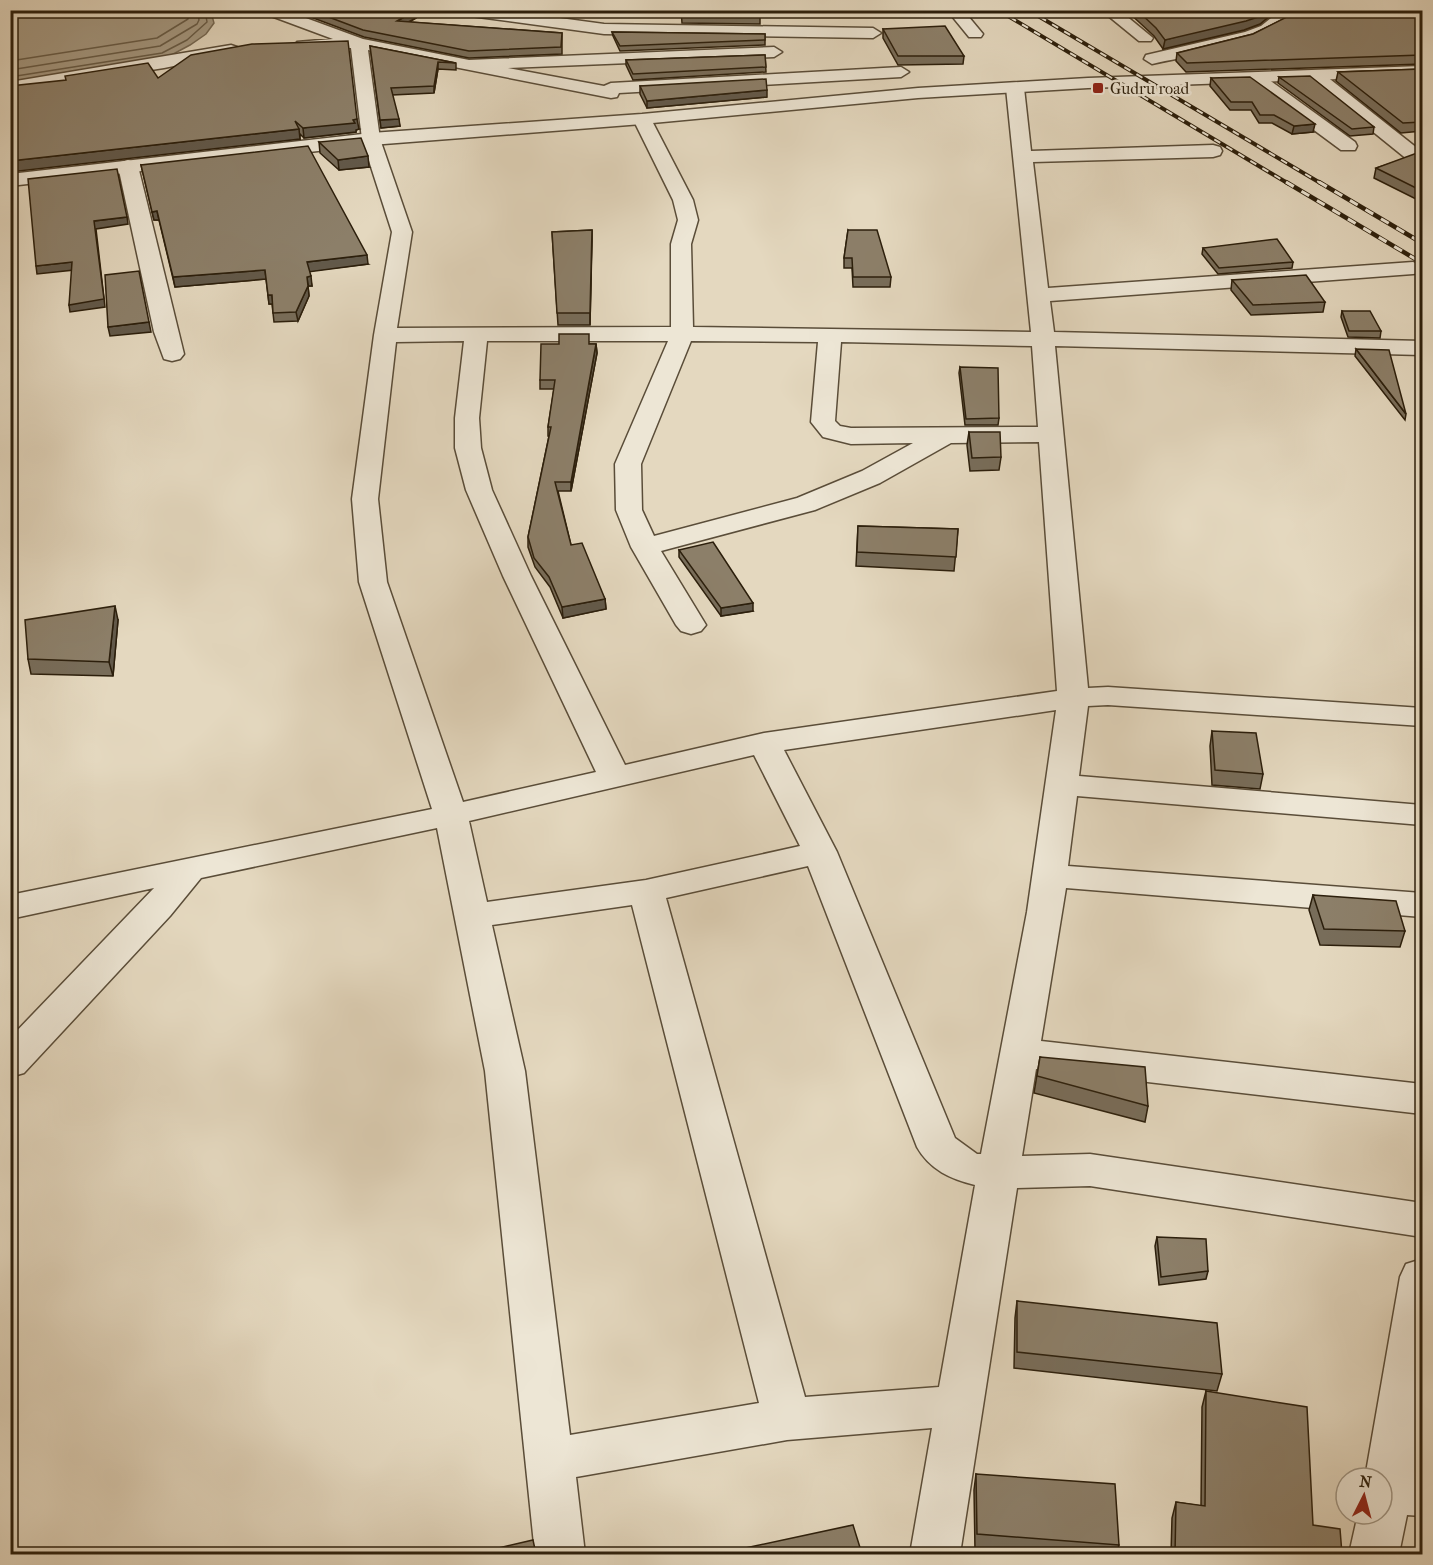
<svg xmlns="http://www.w3.org/2000/svg" width="1433" height="1565" font-family="'IM FELL French Canon',serif">
	<style>
		.water { fill: #a59982; stroke: #756853; stroke-width: 1.5 }
		.lines { fill: none; stroke-linecap: round; stroke-linejoin: round }
		.shore { stroke: #685c47; stroke-width: 1.5 }
		.minor-casing { stroke: #5a4d39; stroke-width: 3 }
		.tertiary-casing { stroke: #5a4d39; stroke-width: 3 }
		.minor { fill: #ede6d5; fill-rule: evenodd }
		.tertiary { fill: #ede6d5; fill-rule: evenodd }
		.rail-far1-casing { stroke: #2c1f0c; stroke-width: 4 }
		.rail-casing { stroke: #2c1f0c; stroke-width: 4.5 }
		.rail-far1 { stroke: #ede6d5; stroke-width: 2; stroke-dasharray: 7; stroke-linecap: butt }
		.rail { stroke: #ede6d5; stroke-width: 3; stroke-dasharray: 9; stroke-linecap: butt }
		.wall { fill: #786d5a; stroke: #2c1f0c; stroke-width: 1.5 }
		.shaded-wall { fill: #62594a; stroke: #2c1f0c; stroke-width: 1.5 }
		.building { fill: #8c7f69; stroke: #2c1f0c; stroke-width: 1.5 }
		.poi-dot { fill: #8f2418; stroke: #ede6d5; stroke-width: 2 }
		.labels { text-anchor: middle; stroke-width: 5; stroke-linejoin: round; paint-order: stroke }
		.far-poi-label { font-size: 16px; fill: #2c1f0c; stroke: #ede6d5; text-anchor: start }
	</style>
	<rect width="100%" height="100%" fill="#e4d8bf"/>
	<filter id="stains"><feTurbulence type="fractalNoise" baseFrequency=".00333" numOctaves="4"/><feColorMatrix values="0 0 0 0 .2 0 0 0 0 .09 0 0 0 0 .02 0 0 0 .5 -.17"/></filter>
	<radialGradient id="worn" r=".72"><stop offset=".6" stop-color="#630" stop-opacity="0"/><stop offset="1" stop-color="#630" stop-opacity=".3"/></radialGradient>
	<!-- water -->
	<polygon class="water" points="11,11 208,11 211,12 214,23 206,34 190,45 164,59 11,83"/>
	<g class="lines">
		<!-- shore -->
		<g class="shore">
			<polyline points="10,61 157,38 188,19 188,10"/>
			<polyline points="10,70 160,46 197,24 199,20 197,10"/>
			<polyline points="10,77 162,53 187,40 207,22 205,10"/>
		</g>
		<defs>
			<g id="minor">
				<path d="M261 10H284L363 39 469 60 774 47 782 52 774 57 508 68 604 86 611 83 901 67 909 72 901 77 619 93 617 97 611 98 368 50 380 139 412 232 397 328 671 327V244L678 220 673 200 633 119 636 115H648L651 119 693 200 698 220 691 244 693 327 1031 332 1006 88 1009 84H1021L1024 88 1031 151 1213 145 1220 147 1222 151 1220 155 1213 157 1033 162 1048 288 1413 262 1422 266 1421 273 1413 274 1050 301 1054 332 1422 341V355L1055 346 1088 688 1108 687 1422 708V726L1108 705 1088 706 1079 776 1422 805V825L1077 796 1068 866 1422 893V917L1066 888 1041 1041 1422 1084V1114L1036 1069 1022 1156 1090 1154 1422 1203V1237L1090 1186 1017 1188 960 1554H910L932 1428 787 1440 576 1477 585 1554H535L485 1071 437 828 201 878 170 916 24 1073 10 1077V1038L154 888 10 919V895L432 809 359 582 352 499 374 335 392 232 362 139 351 48H297L295 45 297 42 333 39 263 13ZM464 341 455 418V448L466 490 503 576 596 772 463 802 387 582 378 499 396 342ZM487 341H668L615 464 616 510 631 547 676 625 681 631 691 634 701 631 706 625 661 551 815 510 880 483 951 443 1039 442 1057 691 764 733 625 765 531 576 492 490 481 448 479 418ZM691 341 818 342 811 422 823 437 851 444 913 443 862 471 797 498 654 536 642 510 641 464ZM841 342 1032 346 1038 427 851 428 840 426 835 421ZM1056 710 1027 912 981 1154H977L955 1138 837 852 784 750ZM754 755 800 846 646 880 487 902 469 821ZM808 866 917 1147C930 1170 951 1179 975 1185L939 1387 805 1397 666 898ZM632 905 759 1403 570 1435 525 1071 492 925Z"/>
				<polygon points="456,10 501,10 604,24 873,28 881,33 873,38 604,34 463,15"/>
				<polygon points="947,10 963,10 983,34 981,37 969,37"/>
				<polygon points="1101,10 1119,10 1153,38 1151,41 1139,41"/>
				<path d="M1281 10H1299C1270 46 1195 54 1152 64L1144 59 1146 55 1245 32 1261 26Z"/>
				<polygon points="231,45 237,47 239,50 237,53 164,68 10,92 10,82"/>
				<polygon points="1315,71 1321,72 1422,152 1422,160 1408,160 1309,80 1307,76 1309,72"/>
				<polygon points="1255,73 1261,74 1355,142 1357,146 1355,150 1341,150 1249,82 1246,78 1249,74"/>
				<polygon points="128,160 135,162 138,166 184,354 180,359 172,361 164,359 154,332 118,166 121,162"/>
				<polygon points="1422,1259 1422,1420 1415,1472 1422,1472 1422,1516 1407,1515 1399,1554 1349,1554 1358,1514 1382,1514 1382,1478 1365,1478 1400,1277 1406,1264"/>
			</g>
			<polygon id="tertiary" points="1422,66 1422,76 1088,88 918,98 642,124 371,145 10,186 10,174 371,133 642,114 918,88 1088,78"/>
		</defs>
		<!-- minor casing -->
		<use href="#minor" class="minor-casing"/>
		<!-- tertiary casing -->
		<use href="#tertiary" class="tertiary-casing"/>
		<!-- minor -->
		<use href="#minor" class="minor"/>
		<!-- tertiary -->
		<use href="#tertiary" class="tertiary"/>
		<defs>
			<g id="rail-far1">
				<polyline points="998,10 1289,184"/>
				<polyline points="1028,10 1322,184"/>
			</g>
			<g id="rail">
				<polyline points="1286,182 1422,263"/>
				<polyline points="1319,182 1422,243"/>
			</g>
		</defs>
		<!-- rail-far1 casing -->
		<use href="#rail-far1" class="rail-far1-casing"/>
		<!-- rail casing -->
		<use href="#rail" class="rail-casing"/>
		<!-- rail-far1 -->
		<use href="#rail-far1" class="rail-far1"/>
		<!-- rail -->
		<use href="#rail" class="rail"/>
	</g>
	<!-- wall -->
	<g class="wall">
		<polygon points="292,10 414,10 415,11 416,18 409,22 562,33 562,54 469,58 364,37"/>
		<polygon points="681,10 757,10 760,16 760,24 682,23"/>
		<polygon points="1126,10 1277,10 1260,24 1244,30 1163,49 1154,36"/>
		<polygon points="1422,10 1422,64 1186,72 1176,61 1177,53 1253,34 1289,16"/>
		<polygon points="883,29 964,56 963,64 898,65 883,38"/>
		<polygon points="612,32 765,34 765,45 620,51 613,36"/>
		<polygon points="370,46 456,63 456,70 438,69 434,93 392,95 400,126 381,128"/>
		<polygon points="765,55 766,72 633,80 626,65 626,60"/>
		<polygon points="1422,69 1422,131 1401,133 1336,81 1338,72"/>
		<polygon points="1279,77 1374,127 1373,134 1350,136 1278,83"/>
		<polygon points="158,78 359,129 356,130 356,132 304,138 300,134 300,139"/>
		<polygon points="1211,78 1313,132 1292,134 1272,123 1259,123 1251,110 1230,110 1210,86"/>
		<polygon points="640,86 767,97 647,108 640,94"/>
		<polygon points="319,142 369,167 339,170 320,153"/>
		<polygon points="1422,153 1422,202 1374,178 1376,168"/>
		<polygon points="141,165 368,264 309,271 312,286 308,286 309,296 298,321 274,322 272,304 269,304 266,279 175,287 159,220 154,220"/>
		<polygon points="592,230 590,325 558,325 552,232"/>
		<polygon points="848,230 891,277 890,287 853,287 852,268 844,268 844,258"/>
		<polygon points="1203,248 1293,262 1292,268 1218,274 1202,254"/>
		<polygon points="1232,280 1325,302 1323,312 1251,315 1231,290"/>
		<polygon points="1342,311 1381,331 1380,338 1348,337 1341,317"/>
		<polygon points="590,344 596,344 597,353 571,491 558,491 571,545 605,599 606,609 563,618 550,587 535,567 528,547 528,537 549,436 548,436 548,427 554,389 540,389 540,380"/>
		<polygon points="1356,349 1406,414 1405,420 1355,356"/>
		<polygon points="960,367 999,418 998,425 965,425 959,373"/>
		<polygon points="969,432 1001,457 999,470 970,471 967,445"/>
		<polygon points="858,526 958,529 954,571 856,566"/>
		<polygon points="679,550 753,611 721,616 679,557"/>
		<polygon points="118,620 113,676 31,674 28,659"/>
		<polygon points="1212,731 1263,774 1260,789 1212,785 1210,746"/>
		<polygon points="1313,895 1405,931 1400,947 1320,945 1309,910"/>
		<polygon points="1040,1057 1148,1106 1145,1122 1034,1093"/>
		<polygon points="1157,1237 1208,1271 1206,1279 1159,1285 1155,1246"/>
		<polygon points="1017,1301 1222,1374 1217,1391 1014,1368 1015,1318"/>
		<polygon points="1206,1391 1313,1525 1342,1554 1171,1554 1172,1518 1176,1502 1201,1506 1202,1407"/>
		<polygon points="976,1474 1119,1545 1117,1554 1030,1554 975,1550 974,1490"/>
	</g>
	<!-- shaded-wall -->
	<g class="shaded-wall">
		<polygon points="1268,10 1277,10 1260,24 1244,30 1163,49 1165,40"/>
		<polygon points="415,11 416,18 397,28 397,21"/>
		<polygon points="438,62 438,69 434,93 434,86"/>
		<polygon points="767,90 767,97 647,108 647,101"/>
		<polygon points="357,119 359,129 356,130 356,132 304,138 303,128"/>
		<polygon points="399,119 400,126 381,128 380,120"/>
		<polygon points="1315,124 1313,132 1292,134 1294,126"/>
		<polygon points="299,129 300,139 10,172 10,161"/>
		<polygon points="368,156 369,167 339,170 338,160"/>
		<polygon points="157,211 159,220 154,220 152,212"/>
		<polygon points="127,217 128,224 96,229 105,307 70,312 69,305 94,221"/>
		<polygon points="592,230 592,241 590,325 590,313"/>
		<polygon points="367,255 368,264 308,272 307,262"/>
		<polygon points="72,262 74,270 37,274 36,266"/>
		<polygon points="265,270 266,279 175,287 173,277"/>
		<polygon points="311,276 312,286 308,286 307,277"/>
		<polygon points="308,286 309,296 298,321 296,312"/>
		<polygon points="268,295 272,295 273,304 269,304"/>
		<polygon points="149,322 151,332 110,336 108,327"/>
		<polygon points="596,344 597,353 571,491 571,482"/>
		<polygon points="605,599 606,609 563,618 562,607"/>
		<polygon points="753,603 753,611 721,616 721,608"/>
		<polygon points="115,606 118,620 113,676 109,662"/>
	</g>
	<!-- building -->
	<g class="building">
		<polygon points="310,10 414,10 415,11 397,21 562,33 561,47 469,51 363,30"/>
		<polygon points="681,10 757,10 760,16 682,15"/>
		<polygon points="1137,10 1268,10 1261,16 1246,21 1165,40 1156,28"/>
		<polygon points="1294,10 1422,10 1422,55 1187,63 1177,53 1253,34 1289,16"/>
		<polygon points="945,26 964,56 898,56 883,29"/>
		<polygon points="612,32 765,34 765,40 620,46"/>
		<polygon points="348,41 357,119 353,120 355,123 303,128 295,121 299,129 10,161 10,86 66,80 65,76 148,63 158,78 191,55 252,44"/>
		<polygon points="370,46 456,63 438,62 434,86 391,88 399,119 380,120"/>
		<polygon points="765,55 766,67 633,74 626,60"/>
		<polygon points="1422,69 1422,122 1403,123 1338,72"/>
		<polygon points="1310,76 1374,127 1352,129 1279,77"/>
		<polygon points="1250,77 1315,124 1294,126 1274,115 1260,115 1252,102 1231,102 1211,78"/>
		<polygon points="766,79 767,90 647,101 640,86"/>
		<polygon points="361,138 368,156 338,160 319,142"/>
		<polygon points="308,146 367,255 307,262 311,276 307,277 308,286 296,312 273,313 272,295 268,295 265,270 173,277 157,211 152,212 141,165"/>
		<polygon points="1417,153 1422,153 1422,191 1376,168"/>
		<polygon points="117,169 127,217 94,221 104,299 69,305 72,262 36,266 28,179"/>
		<polygon points="592,230 590,313 557,313 552,232"/>
		<polygon points="848,230 877,230 891,277 853,277 852,258 844,258"/>
		<polygon points="1277,239 1293,262 1219,268 1203,248"/>
		<polygon points="139,271 149,322 108,327 105,275"/>
		<polygon points="1306,275 1325,302 1253,305 1232,280"/>
		<polygon points="1342,311 1370,311 1381,331 1349,331"/>
		<polygon points="559,334 589,334 589,344 596,344 571,482 555,482 571,545 582,543 605,599 562,607 549,577 534,558 528,537 551,427 548,427 555,380 540,380 541,344 559,344"/>
		<polygon points="1356,349 1389,350 1406,414"/>
		<polygon points="960,367 998,368 999,418 966,419"/>
		<polygon points="969,432 1000,432 1001,457 972,458"/>
		<polygon points="858,526 958,529 956,557 857,552"/>
		<polygon points="713,542 753,603 721,608 679,550"/>
		<polygon points="115,606 109,662 28,659 25,620"/>
		<polygon points="1212,731 1256,733 1263,774 1215,770"/>
		<polygon points="1313,895 1396,901 1405,931 1324,929"/>
		<polygon points="1040,1057 1145,1067 1148,1106 1037,1076"/>
		<polygon points="1157,1237 1206,1239 1208,1271 1161,1277"/>
		<polygon points="1017,1301 1217,1323 1222,1374 1017,1352"/>
		<polygon points="1206,1391 1307,1407 1313,1525 1340,1529 1342,1554 1175,1554 1176,1502 1205,1506"/>
		<polygon points="976,1474 1115,1484 1119,1545 977,1534"/>
		<polygon points="853,1525 862,1554 717,1554"/>
		<polygon points="533,1540 536,1554 473,1554"/>
	</g>
	<!-- markers -->
	<rect class="poi-dot" x="1092" y="82" width="12" height="12" rx="3"/>
	<g class="labels">
		<!-- far-poi labels -->
		<g class="far-poi-label">
			<text x="1110" y="94">Gudru road</text>
		</g>
	</g>
	<!-- margin -->
	<rect width="1433" height="1565" fill="none" stroke="#e4d8bf" stroke-width="36"/>
	<rect x="12" y="12" width="1409" height="1541" fill="none" stroke="#2c1f0c" stroke-width="3"/>
	<rect x="18" y="18" width="1397" height="1529" fill="none" stroke="#2c1f0c" stroke-width="1.5"/>
	<!-- north arrow -->
	<g transform="translate(1364 1496) rotate(6)"><circle r="28" fill="#ede6d5" stroke="#a09685" stroke-width="1.5"/>
	<path d="M0-4.5L10 22L0 15L-10 22Z" fill="#8f2418"/>
	<text y="-9" font-size="16" font-weight="bold" text-anchor="middle" fill="#2c1f0c">N</text>
	</g>
	<rect width="100%" height="100%" filter="url(#stains)"/>
	<rect width="100%" height="100%" fill="url(#worn)"/>
</svg>
